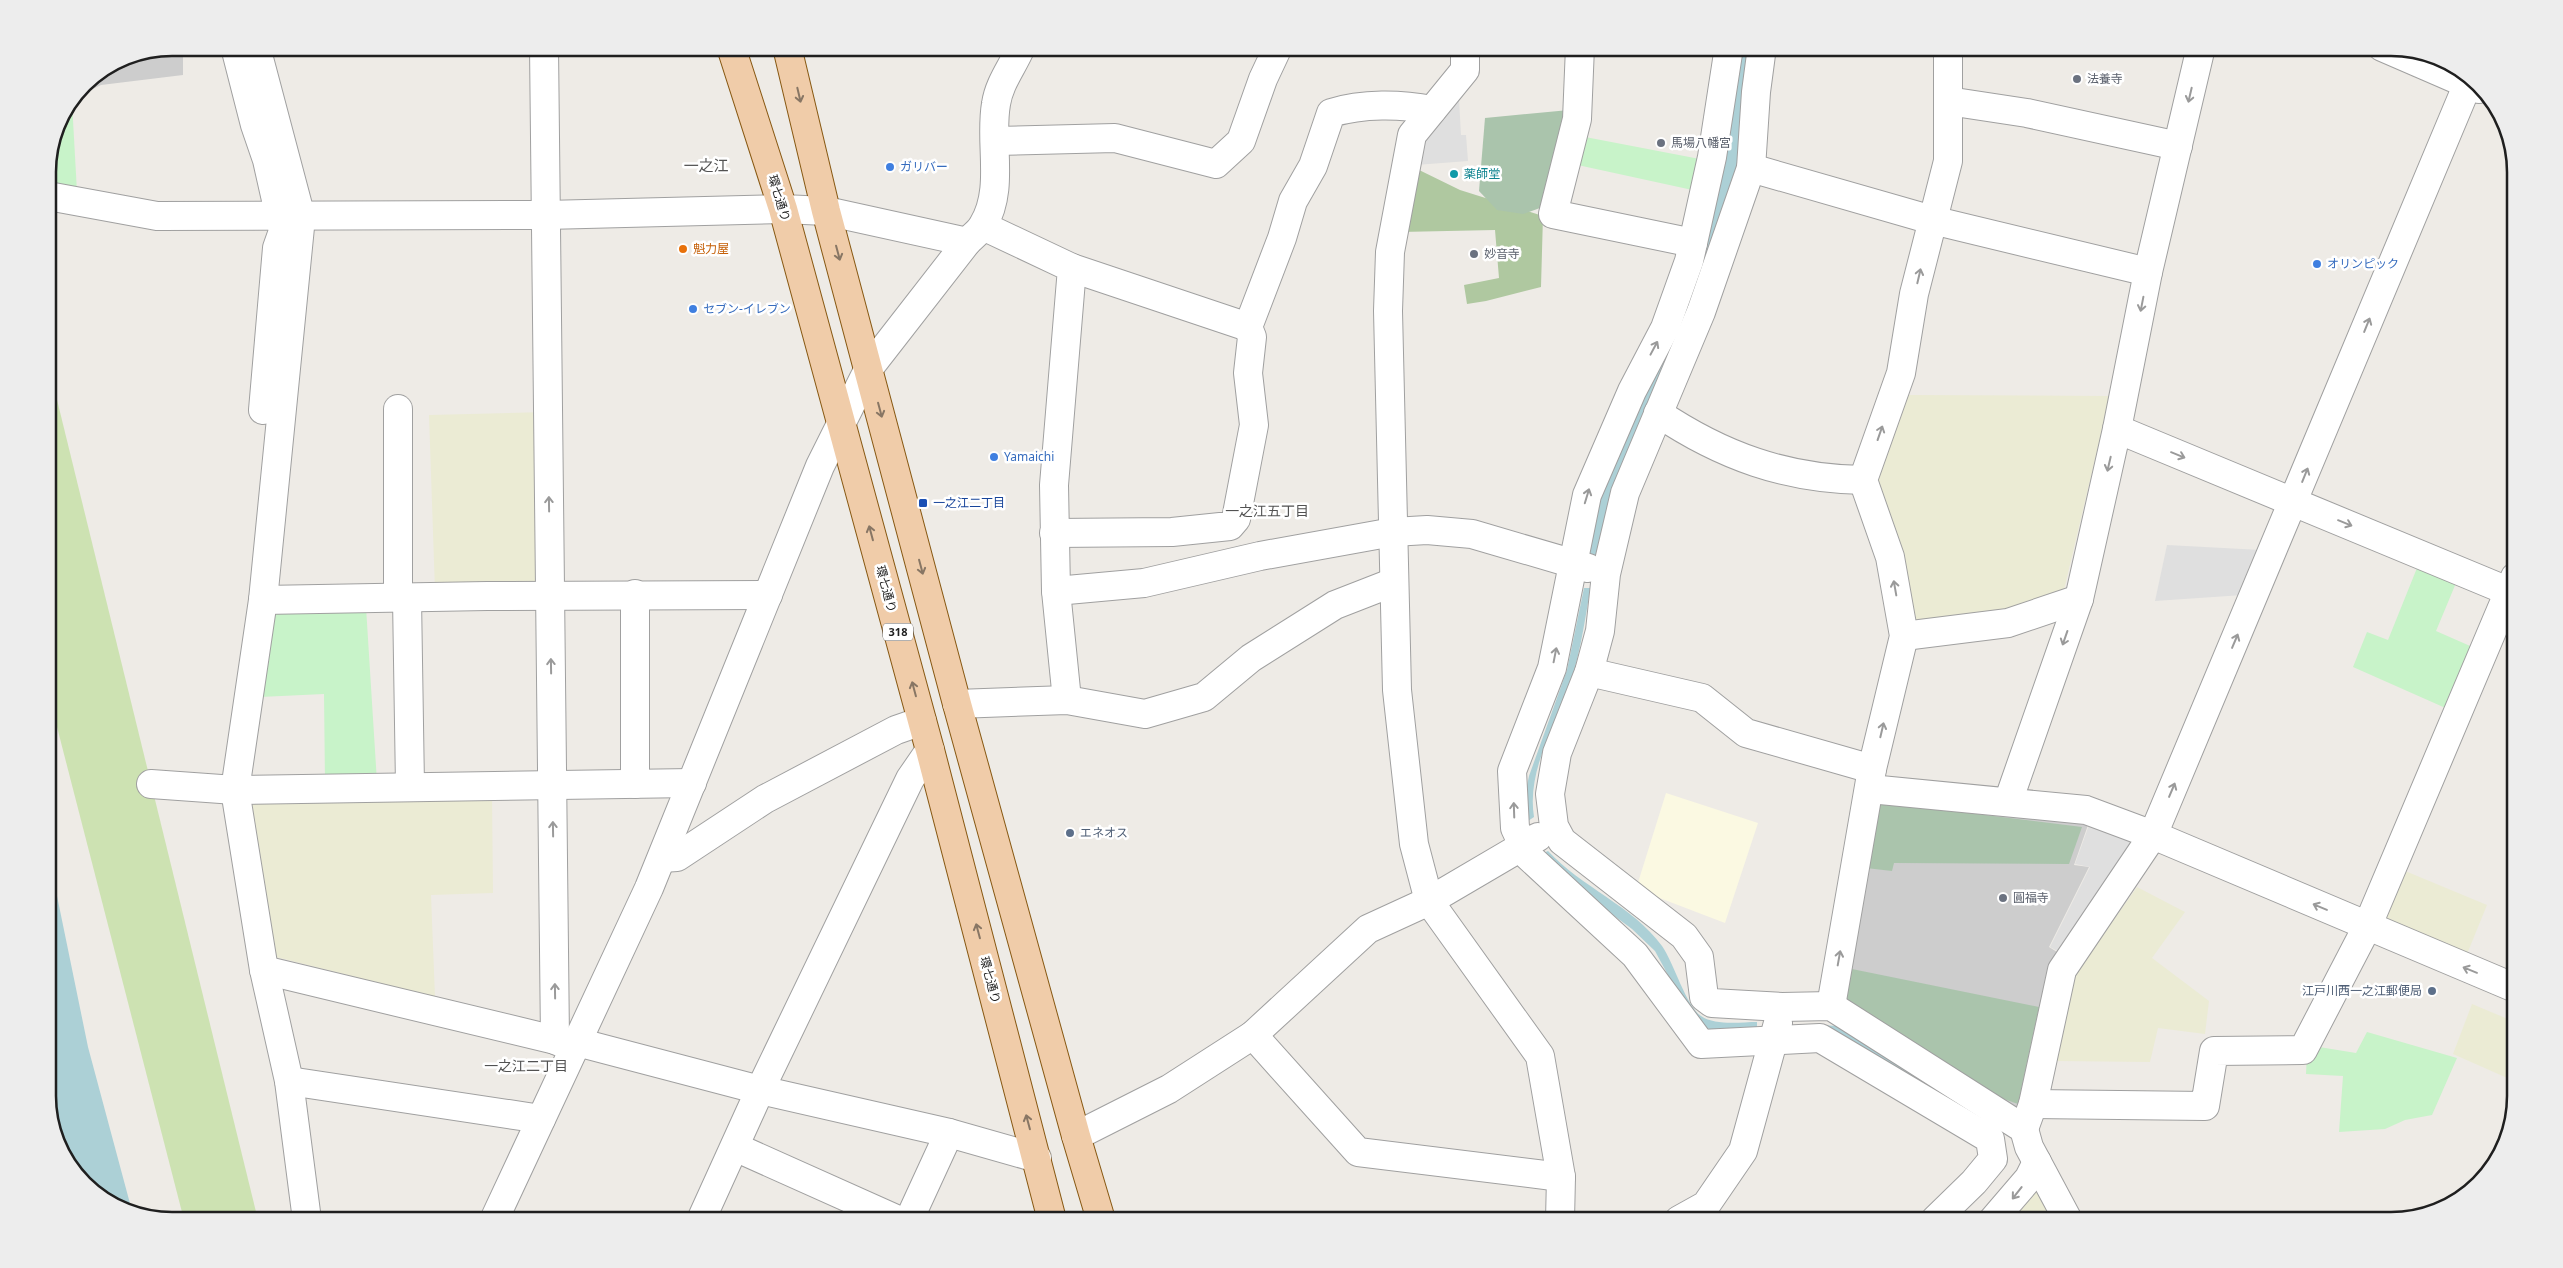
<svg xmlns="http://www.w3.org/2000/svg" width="2563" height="1268" font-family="'Noto Sans','Noto Sans JP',sans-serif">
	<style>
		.education { fill: #fbf9e2 }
		.religious { fill: #cdcdcd }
		.farmland { fill: #ebebd4 }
		.grass { fill: #cde2b2 }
		.forest { fill: #afc8a0 }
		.cemetery { fill: #aac4ac }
		.park { fill: #c8f3c9 }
		.parking { fill: #dfdfdf }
		.water { fill: #acd0d6 }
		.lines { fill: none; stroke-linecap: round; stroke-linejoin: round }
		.river { stroke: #acd0d6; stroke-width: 40 }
		.minor-casing { stroke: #a0a0a0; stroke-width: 30 }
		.major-casing { stroke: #875812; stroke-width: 30 }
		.minor { stroke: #fff; stroke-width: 28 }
		.major { stroke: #f0cca9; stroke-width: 28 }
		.oneway { stroke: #887664 }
		.oneway2 { stroke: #9a9a9a }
		.worship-dot { fill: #6b7280; stroke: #fff; stroke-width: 2 }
		.shop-dot { fill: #3f7fe0; stroke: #fff; stroke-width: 2 }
		.culture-dot { fill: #0f9aa8; stroke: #fff; stroke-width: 2 }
		.food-dot { fill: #e8710a; stroke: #fff; stroke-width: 2 }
		.transit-dot { fill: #1a4fb4; stroke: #fff; stroke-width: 2 }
		.service-dot { fill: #5c6f8a; stroke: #fff; stroke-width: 2 }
		.labels { text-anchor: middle; stroke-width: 5; stroke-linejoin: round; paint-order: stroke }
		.shield { fill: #fff; stroke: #626262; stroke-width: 1 }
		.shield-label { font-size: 11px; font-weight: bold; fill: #1f1f1f }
		.worship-label { font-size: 12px; fill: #5b616d; stroke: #fff; text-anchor: start }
		.shop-label { font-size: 12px; fill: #366cbe; stroke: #fff; text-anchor: start }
		.culture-label { font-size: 12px; fill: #0d838f; stroke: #fff; text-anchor: start }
		.street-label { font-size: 12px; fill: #1f1f1f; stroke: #fff }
		.food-label { font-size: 12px; fill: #c56008; stroke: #fff; text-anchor: start }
		.transit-label { font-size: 12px; fill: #164399; stroke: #fff; text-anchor: start }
		.service-label { font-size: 12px; fill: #4e5e75; stroke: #fff; text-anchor: start }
		.neighbourhood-label { font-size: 14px; fill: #525252; stroke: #fff }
		.quarter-label { font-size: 15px; fill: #525252; stroke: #fff }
		.rim { fill: none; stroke: #1f1f1f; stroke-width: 2.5 }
	</style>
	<rect width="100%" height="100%" fill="#eeebe6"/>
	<!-- education -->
	<polygon class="education" points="1666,793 1758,823 1725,923 1636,889"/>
	<!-- religious -->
	<g class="religious">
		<polygon points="172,47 183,48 183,75 101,85 74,98 84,84 124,57"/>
		<polygon points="1875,799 2088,825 2074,865 2089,867 2049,947 2062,955 2019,1108 1998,1099 1846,1008 1848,953"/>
	</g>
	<!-- farmland -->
	<g class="farmland">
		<polygon points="1908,395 2110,396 2064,590 2001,612 1909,621 1875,483"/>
		<polygon points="545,412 543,591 435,591 429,415"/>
		<polygon points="492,795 493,893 431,895 435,997 272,956 251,799"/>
		<polygon points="2398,868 2487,905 2465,959 2376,924"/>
		<polygon points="2137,887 2185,912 2152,958 2209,1001 2205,1034 2158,1028 2150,1062 2055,1061 2073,977"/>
		<polygon points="2472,1004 2515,1022 2514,1081 2453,1054"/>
		<polygon points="2038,1185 2058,1220 2005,1220"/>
	</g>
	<!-- grass -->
	<polygon class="grass" points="48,363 258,1220 184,1220 48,692"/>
	<!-- forest -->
	<polygon class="forest" points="1413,167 1460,190 1543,216 1541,287 1486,301 1467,304 1464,285 1499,278 1495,230 1400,232"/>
	<!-- cemetery -->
	<g class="cemetery">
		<polygon points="1569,110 1557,165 1540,208 1523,214 1497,210 1479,191 1485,118"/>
		<polygon points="1879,802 2082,827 2069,864 1894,863 1892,871 1866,868"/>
		<polygon points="1847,968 2039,1007 2018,1104 1998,1097 1848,1007 1842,993"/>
	</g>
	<!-- park -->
	<g class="park">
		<polygon points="1719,48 1753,48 1744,168 1602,561 1570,548 1664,315 1697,191 1573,164 1580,136 1705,160"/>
		<path d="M72 102 77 192 48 186C48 152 53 130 72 102Z"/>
		<polygon points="2417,568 2456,583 2436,631 2477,649 2450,710 2353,667 2367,632 2388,640"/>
		<polygon points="270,607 366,607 377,782 325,783 324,694 260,697"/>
		<polygon points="2367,1032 2457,1058 2432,1115 2405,1120 2385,1129 2339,1132 2343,1076 2306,1074 2307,1052 2313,1046 2356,1053"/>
	</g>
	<!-- parking -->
	<g class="parking">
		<polygon points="1459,99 1461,135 1466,135 1468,161 1416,165 1419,139 1448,102"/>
		<polygon points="2167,545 2261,550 2243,595 2155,601"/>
		<polygon points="2089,825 2140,842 2063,954 2050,947 2090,867 2075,864"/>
	</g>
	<!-- water -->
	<g class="water">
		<path d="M1584 588H1591L1590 591C1585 619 1581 648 1573 674 1559 720 1526 768 1534 817L1528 821 1525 795 1529 776 1567 670Z"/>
		<path d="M1548 851C1581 887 1633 906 1662 946 1674 963 1686 1006 1701 1016 1716 1026 1740 1022 1757 1022V1031L1712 1030 1694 1023 1655 951 1632 929 1586 895 1541 854Z"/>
		<polygon points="48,852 88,1047 132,1211 117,1208 69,1165 48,1105"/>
		<polygon points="1805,1024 1837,1026 1950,1097 1946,1102 1805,1027"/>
	</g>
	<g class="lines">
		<!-- river -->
		<polyline class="river" points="1590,560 1593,533 1706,264 1727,152 1738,72"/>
		<defs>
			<g id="minor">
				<polyline points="235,47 255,125 267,160 283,231 277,248 263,410"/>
				<polyline points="256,47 301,217 263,600 235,790 264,970 289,1081 307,1220"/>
				<polyline points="544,47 555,1040"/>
				<polyline points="1465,47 1465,70 1412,135 1390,252 1388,311 1397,690 1414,844 1429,901 1540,1056 1561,1177 1560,1220"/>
				<polyline points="1580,47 1577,119 1553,214 1693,243"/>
				<polyline points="1729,47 1712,157 1689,261 1665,328 1632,391 1587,495 1552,668 1512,771 1515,828 1528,856 1635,955 1701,1044 1820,1038 1990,1139 1993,1159 1974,1182 1935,1220"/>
				<polyline points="1762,47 1756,92 1751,168 1701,312 1625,493 1606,574 1600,631 1589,672 1557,753 1550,794 1554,826 1562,841 1684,936 1699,957 1704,997 1712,1003 1782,1007 1831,1006 2024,1129 2029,1147 2068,1220"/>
				<polyline points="2382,47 2479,89"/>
				<polyline points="1948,101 2027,113 2178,146"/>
				<polyline points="996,141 1115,138 1216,164 1241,141 1263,79 1278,47"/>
				<polyline points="1751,168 1932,220 2148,272"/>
				<polyline points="48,196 157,216 546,215 783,209 826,211 967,242"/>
				<polyline points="983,226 1072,268 1054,485 1056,591 1067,700"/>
				<polyline points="1072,268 1248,327"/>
				<polyline points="398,409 398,598"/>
				<path d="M1658 413C1722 456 1786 479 1863 480"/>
				<polyline points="2117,429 2515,594"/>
				<path d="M1054 533 1172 532 1230 526 1236 519 1254 425 1248 373 1252 337 1248 327 1282 238 1293 201 1313 166 1331 113C1363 103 1401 104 1432 110"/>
				<polyline points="1056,591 1144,583 1260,556 1393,532 1427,530 1472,534 1588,568"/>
				<polyline points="635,594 635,784"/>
				<polyline points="407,598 410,786"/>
				<polyline points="263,600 487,596 768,595"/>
				<polyline points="1904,636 2008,623 2079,599"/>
				<polyline points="1589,672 1702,698 1746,733 1872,769"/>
				<polyline points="957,704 1067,700 1145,714 1204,697 1251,658 1335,605 1394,582"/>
				<polyline points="151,784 235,790 692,783"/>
				<polyline points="1870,789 2086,810 2153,835 2515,988"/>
				<polyline points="2008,802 2079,599 2117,429 2148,272 2201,47"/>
				<polyline points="662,858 677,857 765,799 896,730 922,721"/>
				<polyline points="264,970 555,1040 571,1047"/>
				<polyline points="1831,1006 1872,769 1904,636 1890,557 1863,480 1901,373 1914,294 1948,161 1948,47"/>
				<polyline points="1253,1035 1358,1152 1561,1177"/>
				<polyline points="577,1042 760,1090 949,1133 1037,1158"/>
				<polyline points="289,1081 541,1119"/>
				<polyline points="2033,1104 2205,1106 2214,1051 2303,1050 2367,927 2515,577"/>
				<polyline points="2024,1129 2033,1104 2062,970 2153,835 2469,81"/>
				<polyline points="1076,1136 1169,1089 1253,1035 1368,929 1429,901 1538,837"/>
				<polyline points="735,1147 898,1220"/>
				<path d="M494 1220 649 888 820 466 869 368 967 242C972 237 980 231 983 225 1005 189 989 143 996 104 999 83 1013 66 1021 47"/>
				<polyline points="701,1220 760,1090 910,779 930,750"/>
				<polyline points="909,1220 949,1133"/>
				<polyline points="1679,1220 1706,1205 1743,1151 1778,1023"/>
				<polyline points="1993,1220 2029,1178 2037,1162"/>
			</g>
			<g id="major">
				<polyline points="731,47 783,209 930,750 1052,1220"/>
				<polyline points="787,47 826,211 957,704 1076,1136 1101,1220"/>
			</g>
		</defs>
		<!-- minor casing -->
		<use href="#minor" class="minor-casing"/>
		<!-- major casing -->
		<use href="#major" class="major-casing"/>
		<!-- minor -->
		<use href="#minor" class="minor"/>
		<!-- major -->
		<use href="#major" class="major"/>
	</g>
	<!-- one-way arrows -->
	<defs><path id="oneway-shaft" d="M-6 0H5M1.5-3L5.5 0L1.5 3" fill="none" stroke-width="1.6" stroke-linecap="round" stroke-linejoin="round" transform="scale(1.25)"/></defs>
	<g class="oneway">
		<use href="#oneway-shaft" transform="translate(799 95) rotate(77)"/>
		<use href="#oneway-shaft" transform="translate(838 253) rotate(75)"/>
		<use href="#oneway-shaft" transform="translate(880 410) rotate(75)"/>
		<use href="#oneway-shaft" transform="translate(871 533) rotate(-105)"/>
		<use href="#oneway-shaft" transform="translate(921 567) rotate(75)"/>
		<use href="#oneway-shaft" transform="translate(914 689) rotate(-105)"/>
		<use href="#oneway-shaft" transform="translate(978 931) rotate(-105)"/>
		<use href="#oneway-shaft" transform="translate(1028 1122) rotate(-105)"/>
	</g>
	<g class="oneway2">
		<use href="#oneway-shaft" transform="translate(2190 95) rotate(103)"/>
		<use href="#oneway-shaft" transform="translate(1919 276) rotate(-77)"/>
		<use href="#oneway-shaft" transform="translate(2142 304) rotate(101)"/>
		<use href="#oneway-shaft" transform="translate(2367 325) rotate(-68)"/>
		<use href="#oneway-shaft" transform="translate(1654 348) rotate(-62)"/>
		<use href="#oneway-shaft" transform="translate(1880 433) rotate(-71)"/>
		<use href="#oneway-shaft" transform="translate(2178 455) rotate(22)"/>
		<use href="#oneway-shaft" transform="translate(2109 464) rotate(103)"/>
		<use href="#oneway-shaft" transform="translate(2305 475) rotate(-68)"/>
		<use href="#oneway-shaft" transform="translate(1587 496) rotate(-73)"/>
		<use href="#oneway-shaft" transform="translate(549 504) rotate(-91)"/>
		<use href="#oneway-shaft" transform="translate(2345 523) rotate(22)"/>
		<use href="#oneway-shaft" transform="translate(1895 588) rotate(-100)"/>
		<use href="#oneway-shaft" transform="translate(2065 638) rotate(109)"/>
		<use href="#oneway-shaft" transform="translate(2235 641) rotate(-67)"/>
		<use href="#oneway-shaft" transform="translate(1555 655) rotate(-79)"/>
		<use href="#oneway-shaft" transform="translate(551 666) rotate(-91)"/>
		<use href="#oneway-shaft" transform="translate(1882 730) rotate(-77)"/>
		<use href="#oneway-shaft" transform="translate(2172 790) rotate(-67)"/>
		<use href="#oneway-shaft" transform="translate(1514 810) rotate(-92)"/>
		<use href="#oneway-shaft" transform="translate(553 829) rotate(-91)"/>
		<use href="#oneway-shaft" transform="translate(2320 907) rotate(-157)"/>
		<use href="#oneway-shaft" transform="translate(1839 958) rotate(-80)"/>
		<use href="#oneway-shaft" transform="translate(2470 970) rotate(-158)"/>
		<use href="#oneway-shaft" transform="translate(555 991) rotate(-91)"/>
		<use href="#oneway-shaft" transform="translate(2017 1193) rotate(128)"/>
	</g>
	<!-- markers -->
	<g class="worship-dot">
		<circle cx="2077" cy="79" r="5"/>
		<circle cx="1661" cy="143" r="5"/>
		<circle cx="1474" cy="254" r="5"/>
		<circle cx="2003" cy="898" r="5"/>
	</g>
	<g class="shop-dot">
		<circle cx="890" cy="167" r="5"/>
		<circle cx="2317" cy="264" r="5"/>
		<circle cx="693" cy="309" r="5"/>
		<circle cx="994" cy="457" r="5"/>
	</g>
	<circle class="culture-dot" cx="1454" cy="174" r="5"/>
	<circle class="food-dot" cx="683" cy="249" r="5"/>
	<rect class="transit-dot" x="918" y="498" width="10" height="10" rx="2.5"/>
	<g class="service-dot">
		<circle cx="1070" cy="833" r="5"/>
		<circle cx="2432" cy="991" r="5"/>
	</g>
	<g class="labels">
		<!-- shield labels -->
		<rect class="shield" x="883" y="623.5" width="30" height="17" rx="4"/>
		<g class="shield-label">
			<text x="898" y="636">318</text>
		</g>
		<!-- worship labels -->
		<g class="worship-label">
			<text x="2087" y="83">法養寺</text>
			<text x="1671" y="147">馬場八幡宮</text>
			<text x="1484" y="258">妙音寺</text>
			<text x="2013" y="902">圓福寺</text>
		</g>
		<!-- shop labels -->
		<g class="shop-label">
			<text x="900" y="171">ガリバー</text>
			<text x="2327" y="268">オリンピック</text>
			<text x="703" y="313">セブン-イレブン</text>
			<text x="1004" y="461">Yamaichi</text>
		</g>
		<!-- culture labels -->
		<g class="culture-label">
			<text x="1464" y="178">薬師堂</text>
		</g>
		<!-- street labels -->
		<g class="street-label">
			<text transform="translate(779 198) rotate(73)" y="4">環七通り</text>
			<text transform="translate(886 589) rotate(75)" y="4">環七通り</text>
			<text transform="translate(990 980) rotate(75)" y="4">環七通り</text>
		</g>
		<!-- food labels -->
		<g class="food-label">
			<text x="693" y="253">魁力屋</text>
		</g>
		<!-- transit labels -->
		<g class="transit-label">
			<text x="933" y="507">一之江二丁目</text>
		</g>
		<!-- service labels -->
		<g class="service-label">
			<text x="1080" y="837">エネオス</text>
			<text x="2422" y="995" text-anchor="end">江戸川西一之江郵便局</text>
		</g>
		<!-- neighbourhood labels -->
		<g class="neighbourhood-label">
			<text x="1267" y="516">一之江五丁目</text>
			<text x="526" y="1071">一之江二丁目</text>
		</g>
		<!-- quarter labels -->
		<g class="quarter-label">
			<text x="706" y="171">一之江</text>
		</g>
	</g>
	<!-- crop -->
	<path d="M0 0H2563V1268H0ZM172 56H2391A116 116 0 0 1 2507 172V1096A116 116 0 0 1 2391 1212H172A116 116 0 0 1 56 1096V172A116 116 0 0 1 172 56Z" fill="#ededed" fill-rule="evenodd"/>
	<path class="rim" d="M172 56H2391A116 116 0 0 1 2507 172V1096A116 116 0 0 1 2391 1212H172A116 116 0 0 1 56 1096V172A116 116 0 0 1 172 56Z"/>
</svg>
